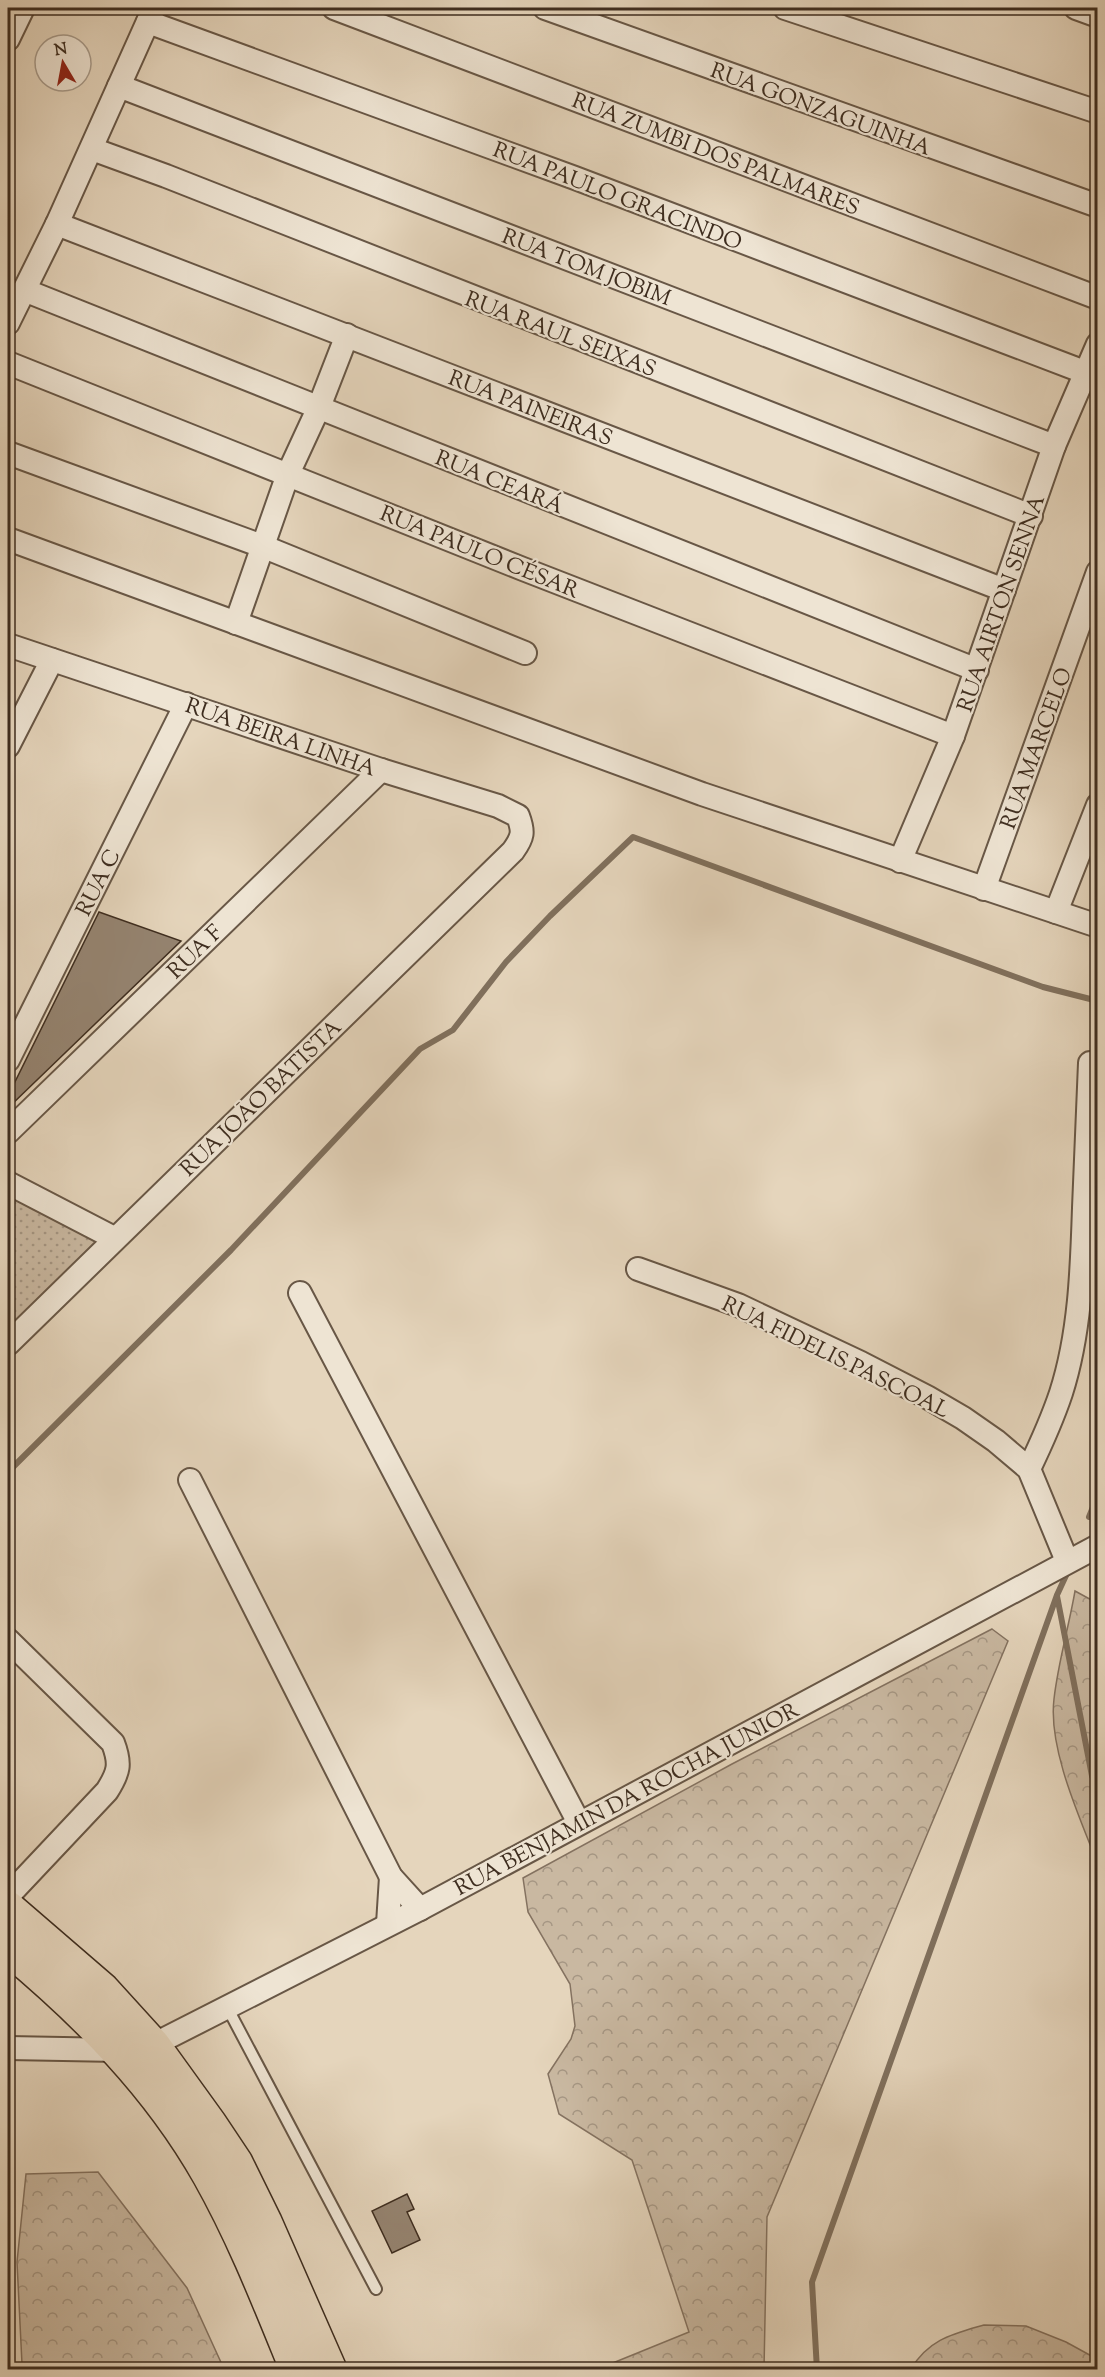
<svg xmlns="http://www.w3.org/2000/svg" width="1105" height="2377" font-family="'Sorts Mill Goudy',serif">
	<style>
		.forest { fill: url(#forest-crowns); stroke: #847260; stroke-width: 1.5 }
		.park { fill: url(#park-dots); stroke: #847260; stroke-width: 1.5 }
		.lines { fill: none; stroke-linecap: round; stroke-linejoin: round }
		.stream { stroke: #80705d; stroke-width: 6 }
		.building { fill: #958471; stroke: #3e2d1f; stroke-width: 1.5 }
		.service-casing { stroke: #685746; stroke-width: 14 }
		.minor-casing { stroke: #685746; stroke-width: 26 }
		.primary-casing { stroke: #3e2d1f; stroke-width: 36 }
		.service { stroke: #eee4d3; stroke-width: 10 }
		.minor { stroke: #eee4d3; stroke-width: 22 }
		.primary { stroke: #e5d5bc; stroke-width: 33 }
		.labels { text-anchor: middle; stroke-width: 4.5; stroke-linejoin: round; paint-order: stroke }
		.street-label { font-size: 22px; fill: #3e2d1f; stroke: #eee4d3 }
	</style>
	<defs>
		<pattern id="forest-crowns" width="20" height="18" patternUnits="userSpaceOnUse" patternTransform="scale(1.5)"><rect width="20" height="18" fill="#c9b8a1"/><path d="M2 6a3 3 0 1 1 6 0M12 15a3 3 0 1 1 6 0" fill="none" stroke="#a59683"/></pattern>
		<pattern id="park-dots" width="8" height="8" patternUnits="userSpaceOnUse" patternTransform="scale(1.5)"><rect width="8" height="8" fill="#c9b8a1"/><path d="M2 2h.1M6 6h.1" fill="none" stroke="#a59683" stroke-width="1.8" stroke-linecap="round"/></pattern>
	</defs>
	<rect width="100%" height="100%" fill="#e5d5bc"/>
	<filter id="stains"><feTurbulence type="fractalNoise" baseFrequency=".00333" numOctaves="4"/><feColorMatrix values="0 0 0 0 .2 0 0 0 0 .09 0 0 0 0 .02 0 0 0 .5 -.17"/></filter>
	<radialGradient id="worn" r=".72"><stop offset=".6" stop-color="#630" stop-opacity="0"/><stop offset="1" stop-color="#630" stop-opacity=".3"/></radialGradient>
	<!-- forest -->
	<g class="forest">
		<path d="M1075 1591 1097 1603V1862C1079 1816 1048 1748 1054 1699 1058 1663 1069 1626 1075 1591Z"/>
		<polygon points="992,1629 1008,1641 767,2217 764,2369 598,2369 689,2332 632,2160 559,2114 548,2074 571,2039 575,2026 570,1984 528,1912 523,1878 732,1764"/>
		<polygon points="98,2172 187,2288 224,2369 19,2369 22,2364 17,2262 26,2174"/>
		<path d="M984 2325 1026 2326 1066 2342 1097 2359V2369H911C929 2339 953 2334 984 2325Z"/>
	</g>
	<!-- park -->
	<polygon class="park" points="8,1189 112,1240 8,1342"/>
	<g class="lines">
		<!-- stream -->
		<g class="stream">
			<polyline points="8,1472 231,1250 420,1049 453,1030 506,962 550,916 633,837 1043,987 1098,1001"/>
			<polyline points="1089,1517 1098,1495"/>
			<polyline points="1057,1596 1092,1776 1098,1789"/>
			<polyline points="817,2370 812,2282 1057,1595 1069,1569"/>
		</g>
	</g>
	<!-- building -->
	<g class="building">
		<polygon points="99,912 181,941 8,1108 8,1096"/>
		<polygon points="407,2194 414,2209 407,2212 420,2240 392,2253 372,2211"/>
	</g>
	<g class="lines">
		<defs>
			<polyline id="service" points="227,2007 376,2289"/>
			<g id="minor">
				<polyline points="334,8 1098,298"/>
				<polyline points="545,8 1098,206"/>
				<polyline points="785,8 1098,112"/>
				<polyline points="1076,8 1098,16"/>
				<polyline points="148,22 575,178 1087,373"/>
				<polyline points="8,39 23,8"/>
				<polyline points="119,86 1054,446"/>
				<polyline points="92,149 166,176 1031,516"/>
				<polyline points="57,224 1004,590"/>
				<polyline points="24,290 977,670"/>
				<polyline points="8,323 57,224 154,8"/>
				<polyline points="8,363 523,569 953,736"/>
				<polyline points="8,453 262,546 525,653"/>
				<polyline points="8,539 702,794 1098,926"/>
				<polyline points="236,623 288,474 319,407 347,335"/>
				<path d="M8 645 381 770 498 806 518 816C524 832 523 837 513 851L8 1344"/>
				<polyline points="8,746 52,660"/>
				<polyline points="900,861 953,736 1054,446 1098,344"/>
				<polyline points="984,889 1098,572"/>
				<polyline points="1056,912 1098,805"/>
				<polyline points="8,1060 186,704"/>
				<polyline points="8,1132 381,770"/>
				<polyline points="8,1183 114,1238"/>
				<polyline points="638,1269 738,1305 861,1363 927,1397 963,1418 996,1441 1029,1469 1067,1561"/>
				<polyline points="300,1293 579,1823"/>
				<path d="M1029 1469C1041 1444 1052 1420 1061 1393 1080 1334 1082 1270 1084 1208 1086 1160 1088 1111 1090 1063"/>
				<polyline points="190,1480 391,1877 420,1909"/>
				<path d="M8 1640 113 1743C121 1764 119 1772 107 1791L8 1896"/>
				<polyline points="388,1924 391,1877"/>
				<polyline points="8,2048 118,2050 153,2045 420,1909 1098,1546"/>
			</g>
			<g id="primary">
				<polyline points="8,1908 103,1990 153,2045 210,2124 236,2163 265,2222 330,2370"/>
				<path d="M8 1948C86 2013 158 2085 209 2175 244 2237 270 2304 297 2370"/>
			</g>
		</defs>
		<!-- service casing -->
		<use href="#service" class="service-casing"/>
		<!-- minor casing -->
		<use href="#minor" class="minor-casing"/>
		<!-- primary casing -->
		<use href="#primary" class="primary-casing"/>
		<!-- service -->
		<use href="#service" class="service"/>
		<!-- minor -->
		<use href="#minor" class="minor"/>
		<!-- primary -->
		<use href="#primary" class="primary"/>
	</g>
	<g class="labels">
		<!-- street labels -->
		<g class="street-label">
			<text transform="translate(821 108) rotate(20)" y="8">RUA GONZAGUINHA</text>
			<text transform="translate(716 153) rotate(21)" y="8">RUA ZUMBI DOS PALMARES</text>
			<text transform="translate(618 195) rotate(21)" y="8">RUA PAULO GRACINDO</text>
			<text transform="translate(587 266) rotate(21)" y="8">RUA TOM JOBIM</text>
			<text transform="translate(561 333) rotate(21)" y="8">RUA RAUL SEIXAS</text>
			<text transform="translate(531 407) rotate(21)" y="8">RUA PAINEIRAS</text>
			<text transform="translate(500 481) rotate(22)" y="8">RUA CEARÁ</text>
			<text transform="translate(480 551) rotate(22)" y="8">RUA PAULO CÉSAR</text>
			<text transform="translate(1000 603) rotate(-71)" y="8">RUA AIRTON SENNA</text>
			<text transform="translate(281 736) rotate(19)" y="8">RUA BEIRA LINHA</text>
			<text transform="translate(1035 748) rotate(-70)" y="8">RUA MARCELO</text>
			<text transform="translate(97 882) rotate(-63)" y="8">RUA C</text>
			<text transform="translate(194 951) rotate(-44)" y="8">RUA F</text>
			<text transform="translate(260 1097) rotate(-44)" y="8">RUA JOĀO BATISTA</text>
			<text transform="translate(836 1356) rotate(26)" y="8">RUA FIDELIS PASCOAL</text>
			<text transform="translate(626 1798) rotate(-28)" y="8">RUA BENJAMIN DA ROCHA JUNIOR</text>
		</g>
	</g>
	<!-- margin -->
	<rect width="1105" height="2377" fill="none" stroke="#e5d5bc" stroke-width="30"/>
	<rect x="9" y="9" width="1087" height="2359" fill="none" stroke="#3e2d1f" stroke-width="3"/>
	<rect x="15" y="15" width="1075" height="2347" fill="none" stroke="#3e2d1f" stroke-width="1.5"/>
	<!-- north arrow -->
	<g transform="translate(63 63) rotate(350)"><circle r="28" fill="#eee4d3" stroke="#a89b8b" stroke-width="1.5"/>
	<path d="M0-4.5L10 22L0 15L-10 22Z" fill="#8f2418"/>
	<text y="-9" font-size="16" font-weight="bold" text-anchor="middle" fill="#3e2d1f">N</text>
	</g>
	<rect width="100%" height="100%" filter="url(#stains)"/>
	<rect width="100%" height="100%" fill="url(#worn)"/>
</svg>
